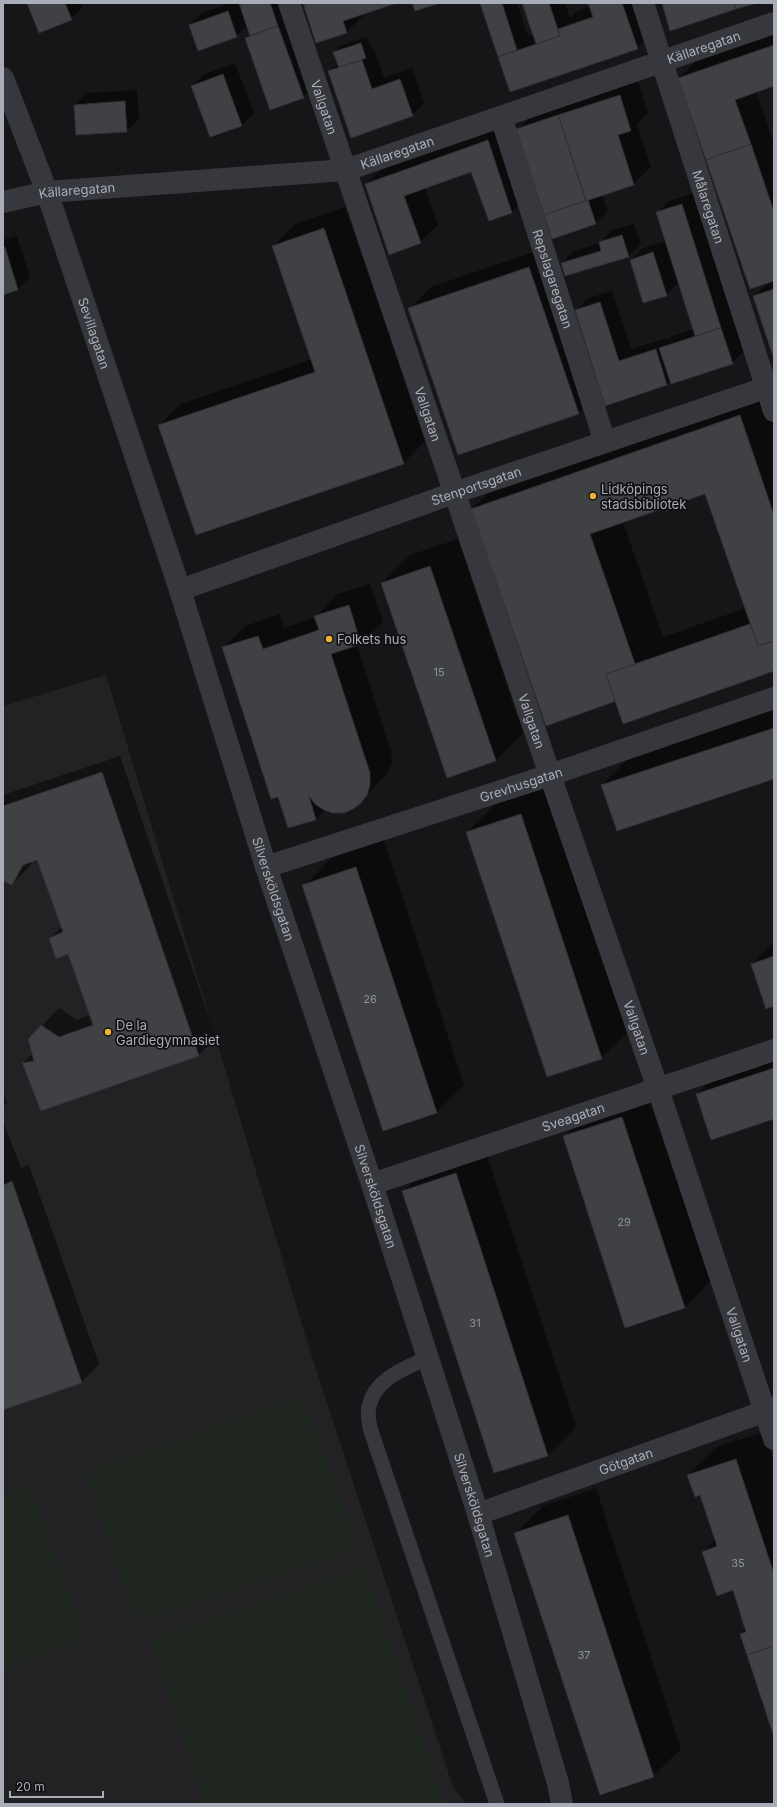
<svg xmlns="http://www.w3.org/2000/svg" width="777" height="1807" font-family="Inter,sans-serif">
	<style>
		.built { fill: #222225 }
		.green { fill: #1e261f }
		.shadow { fill: #0007; fill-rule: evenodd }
		.building { fill: #404145; stroke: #303034 }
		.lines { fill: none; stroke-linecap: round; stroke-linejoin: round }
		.service { stroke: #37383d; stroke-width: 15 }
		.pedestrian { stroke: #37383d; stroke-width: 22 }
		.minor { stroke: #37383d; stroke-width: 22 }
		.poi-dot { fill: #f2b134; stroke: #111113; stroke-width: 1.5 }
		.labels { text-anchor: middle; stroke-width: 3.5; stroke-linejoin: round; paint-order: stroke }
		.number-label { font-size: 11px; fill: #8e929b }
		.street-label { font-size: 13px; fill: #a8adb8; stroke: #111113 }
		.poi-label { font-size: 13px; fill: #a8adb8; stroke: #111113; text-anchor: start }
	</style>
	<rect width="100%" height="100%" fill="#161618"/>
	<!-- built -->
	<polygon class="built" points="106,675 312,1357 453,1787 466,1804 3,1804 3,706"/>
	<!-- green -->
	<g class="green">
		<polygon points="303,1395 359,1548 137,1622 84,1473"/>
		<polygon points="31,1486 86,1640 3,1669 3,1496"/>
		<polygon points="366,1567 445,1804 205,1804 150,1639"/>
	</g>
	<!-- shadow -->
	<g class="shadow">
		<polygon points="28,3 82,3 83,7 71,19"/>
		<polygon points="231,3 286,3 315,85 303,97 246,38 251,34 248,25 236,36 190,25 202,13"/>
		<polygon points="304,3 394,3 364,13 364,15 347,32 317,42"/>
		<polygon points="481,3 517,3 528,36 534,34 523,3 565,3 570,18 576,12 590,7 589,3 645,3 655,31 637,48 499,57 502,54"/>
		<polygon points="774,34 774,85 756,91 774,144 774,355 754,296 770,281 679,78 696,61"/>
		<polygon points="367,37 371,49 374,48 384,78 412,68 424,103 412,115 329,72 338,63 335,52 340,46"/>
		<polygon points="235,63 254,113 242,125 210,136 192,86 204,74"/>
		<polygon points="637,78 648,113 637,124 651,167 633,184 602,195 608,211 596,223 517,130 529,118"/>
		<polygon points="137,90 139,119 127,131 77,134 75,105 87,93"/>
		<polygon points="506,123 529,195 512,212 472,171 425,188 438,225 420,242 366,184 383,167"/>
		<polygon points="694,193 744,351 732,363 671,380 667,384 601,391 579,413 459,454 409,309 431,287 551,246 586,350 588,349 576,311 588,298 612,291 631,349 668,338 668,340 672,336 694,329 679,282 666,295 631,260 643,248 666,241 657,213 669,201"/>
		<polygon points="345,207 425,441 404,463 196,534 159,425 181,404 312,359 273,246 295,224"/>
		<polygon points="634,224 641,244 629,256 562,263 574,251 600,243 612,230"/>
		<polygon points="17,236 30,277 18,289 3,294 3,240"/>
		<path d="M767 388 774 408V670L616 700 472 509 499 482ZM706 492 746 608 663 637 623 522Z"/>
		<polygon points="458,539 523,733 496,760 382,583 410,555"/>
		<polygon points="370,584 383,622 361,644 357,645 391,751 392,763 388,772 360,803 325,809 316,819 289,827 223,648 245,626 280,614 284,628 316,617 337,594"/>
		<polygon points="774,710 774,778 602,785 630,757"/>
		<polygon points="120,756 216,1038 199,1055 42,1109 23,1063 33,1053 42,1026 59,1008 77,1020 90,1015 69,952 50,938 62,926 38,859 33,861 29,867 12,884 3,880 3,795"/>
		<polygon points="548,787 629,1031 601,1058 467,832 495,804"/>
		<polygon points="384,840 464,1085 436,1113 304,886 331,858"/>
		<polygon points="774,942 774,1005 752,964"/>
		<polygon points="774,1050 774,1118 697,1094 724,1066"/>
		<polygon points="3,1090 7,1103 3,1107"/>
		<polygon points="650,1090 712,1280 684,1308 564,1137 592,1109"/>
		<polygon points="3,1121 21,1168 29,1165 99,1364 82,1382 3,1409"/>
		<polygon points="484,1146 576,1427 548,1455 495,1472 404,1191 431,1163"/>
		<polygon points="764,1432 774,1463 774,1734 741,1634 746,1629 733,1589 703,1552 716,1539 701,1494 688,1475 716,1447"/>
		<polygon points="596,1488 681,1749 653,1776 515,1534 543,1506"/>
	</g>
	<!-- building -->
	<g class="building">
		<polygon points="27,3 65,3 72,20 39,33"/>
		<polygon points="239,3 270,3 278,26 250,36"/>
		<polygon points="303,3 397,3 343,21 347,33 316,43"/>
		<polygon points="412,3 440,3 415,11"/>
		<polygon points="480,3 502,3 517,50 498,57"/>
		<polygon points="522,3 549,3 560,36 536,44"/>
		<polygon points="588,3 622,3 638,49 510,92 498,57 560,36 558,29 593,17"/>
		<polygon points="662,3 734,3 736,9 670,31"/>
		<polygon points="734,3 757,3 736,9"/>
		<polygon points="228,11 237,37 198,51 189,25"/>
		<polygon points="278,26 304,98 270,110 245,38"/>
		<polygon points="361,43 366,58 339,68 333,52"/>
		<polygon points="774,45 774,86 735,100 751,144 706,160 678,78"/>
		<polygon points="362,60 372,89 400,79 413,116 351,138 328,71"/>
		<polygon points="223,74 242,126 210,137 191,86"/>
		<polygon points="620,95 631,131 618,135 634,185 586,201 558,115"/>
		<polygon points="125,101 127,132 76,135 74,105"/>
		<polygon points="558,115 586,201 544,215 516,129"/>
		<polygon points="488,140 512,213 489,221 471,172 404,196 421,243 389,255 365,184"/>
		<polygon points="751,144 774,212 774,281 750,289 706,160"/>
		<polygon points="588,200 596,224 552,239 544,215"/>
		<polygon points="682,204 721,328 695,336 656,212"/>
		<polygon points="324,228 404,464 196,535 158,425 315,372 272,246"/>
		<polygon points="622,235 629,257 565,276 561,263 601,251 599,242"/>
		<polygon points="5,247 18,290 3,295 3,248"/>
		<polygon points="653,252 667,296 643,303 630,260"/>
		<polygon points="529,267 579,414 458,455 408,308"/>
		<polygon points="774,289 774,356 773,356 753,296"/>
		<polygon points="600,302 619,361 656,349 667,385 605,406 575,310"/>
		<polygon points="721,328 733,364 671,384 659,348"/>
		<polygon points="740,415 774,515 774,641 758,646 705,494 590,534 635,664 606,674 616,701 546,726 471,509"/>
		<polygon points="430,566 496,761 447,778 381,583"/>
		<polygon points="349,605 361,644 331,654 370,773 370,785 367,795 361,803 353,809 344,813 333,813 324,810 315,804 309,796 316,820 288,828 278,797 271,799 222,647 258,636 263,649 319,630 314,616"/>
		<polygon points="750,624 758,646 774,641 774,671 623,724 606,674"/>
		<polygon points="774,728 774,779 617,831 601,785"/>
		<polygon points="102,772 199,1056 41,1111 22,1063 34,1061 28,1039 41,1025 59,1037 93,1025 68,954 56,959 49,938 63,932 37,860 23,865 12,885 3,881 3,806"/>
		<polygon points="521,814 602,1059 547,1077 466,832"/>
		<polygon points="356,867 437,1113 383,1131 302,885"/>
		<polygon points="774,956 774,1006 766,1009 751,964"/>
		<polygon points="774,1068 774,1119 711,1140 696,1094"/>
		<polygon points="622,1117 685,1308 625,1328 563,1136"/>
		<polygon points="456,1173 548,1456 494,1473 402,1191"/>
		<polygon points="12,1181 82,1383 3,1410 3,1182 4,1185"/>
		<polygon points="736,1459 774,1574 774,1646 747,1655 740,1634 746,1632 733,1590 717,1596 702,1552 717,1546 700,1495 695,1497 687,1475"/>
		<polygon points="568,1515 654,1777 600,1795 514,1533"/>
		<polygon points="774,1646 774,1737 747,1655"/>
	</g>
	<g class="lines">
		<!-- service -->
		<path class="service" d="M427 1358C404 1369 376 1378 369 1406 367 1413 369 1422 370 1428L497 1804"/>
		<!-- pedestrian -->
		<path class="pedestrian" id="s1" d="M180 590 454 493 774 385"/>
		<!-- minor -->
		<g class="minor">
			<path id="s2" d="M289 3 550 775 658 1089 774 1439"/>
			<path id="s3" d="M643 3 774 411"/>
			<path id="s4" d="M3 78 47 192 180 590 266 867 372 1184 478 1514 558 1783 562 1804"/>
			<path id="s5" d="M501 117 605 442"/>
			<path id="s6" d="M3 202 47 192 346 170 774 23"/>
			<path id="s7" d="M266 867 550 775 774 698"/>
			<path id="s8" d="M372 1184 774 1050"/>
			<path id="s9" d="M478 1514 774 1408"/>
		</g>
	</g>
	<!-- markers -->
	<g class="poi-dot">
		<circle cx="593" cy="496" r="4"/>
		<circle cx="329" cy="639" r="4"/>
		<circle cx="108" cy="1032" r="4"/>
	</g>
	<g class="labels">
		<!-- number labels -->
		<g class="number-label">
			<text x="439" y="676">15</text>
			<text x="370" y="1003">26</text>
			<text x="624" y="1226">29</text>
			<text x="475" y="1327">31</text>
			<text x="738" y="1567">35</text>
			<text x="584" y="1659">37</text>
		</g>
		<!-- street labels -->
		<g class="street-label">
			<text dy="5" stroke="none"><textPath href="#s6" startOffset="723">Källaregatan</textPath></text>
			<text dy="5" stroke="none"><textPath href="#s2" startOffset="110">Vallgatan</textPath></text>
			<text dy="5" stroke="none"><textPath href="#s6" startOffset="399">Källaregatan</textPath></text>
			<text dy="5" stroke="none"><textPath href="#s6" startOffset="75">Källaregatan</textPath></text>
			<text dy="5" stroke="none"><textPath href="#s3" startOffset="214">Målaregatan</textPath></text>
			<text dy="5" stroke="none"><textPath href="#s5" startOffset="170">Repslagaregatan</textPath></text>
			<text dy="5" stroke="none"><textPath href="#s4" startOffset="271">Sevillagatan</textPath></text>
			<text dy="5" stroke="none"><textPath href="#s2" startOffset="434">Vallgatan</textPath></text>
			<text dy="5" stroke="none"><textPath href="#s1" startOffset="314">Stenportsgatan</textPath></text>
			<text dy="5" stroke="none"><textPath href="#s2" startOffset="758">Vallgatan</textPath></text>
			<text dy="5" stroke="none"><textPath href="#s7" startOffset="268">Grevhusgatan</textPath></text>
			<text dy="5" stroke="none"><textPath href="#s4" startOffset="855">Silversköldsgatan</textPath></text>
			<text dy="5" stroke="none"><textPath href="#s2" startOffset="1082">Vallgatan</textPath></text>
			<text dy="5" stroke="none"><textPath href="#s8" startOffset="212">Sveagatan</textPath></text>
			<text dy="5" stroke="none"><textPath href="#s4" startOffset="1179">Silversköldsgatan</textPath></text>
			<text dy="5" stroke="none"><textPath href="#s2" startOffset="1406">Vallgatan</textPath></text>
			<text dy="5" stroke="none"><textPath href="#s9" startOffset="157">Götgatan</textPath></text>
			<text dy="5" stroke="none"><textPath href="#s4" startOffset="1503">Silversköldsgatan</textPath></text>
		</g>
		<!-- poi labels -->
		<g class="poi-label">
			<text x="601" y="494">Lidköpings<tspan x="601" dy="15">stadsbibliotek</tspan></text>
			<text x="337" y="644">Folkets hus</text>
			<text x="116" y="1030">De la<tspan x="116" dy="15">Gardiegymnasiet</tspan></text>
		</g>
	</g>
	<!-- border -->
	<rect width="777" height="1807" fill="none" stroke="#a8adb8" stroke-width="8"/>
	<!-- scale -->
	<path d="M10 1791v6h93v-6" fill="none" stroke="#a8adb8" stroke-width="2"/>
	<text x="16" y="1791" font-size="12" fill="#a8adb8" stroke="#111113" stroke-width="3" paint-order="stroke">20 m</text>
</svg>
